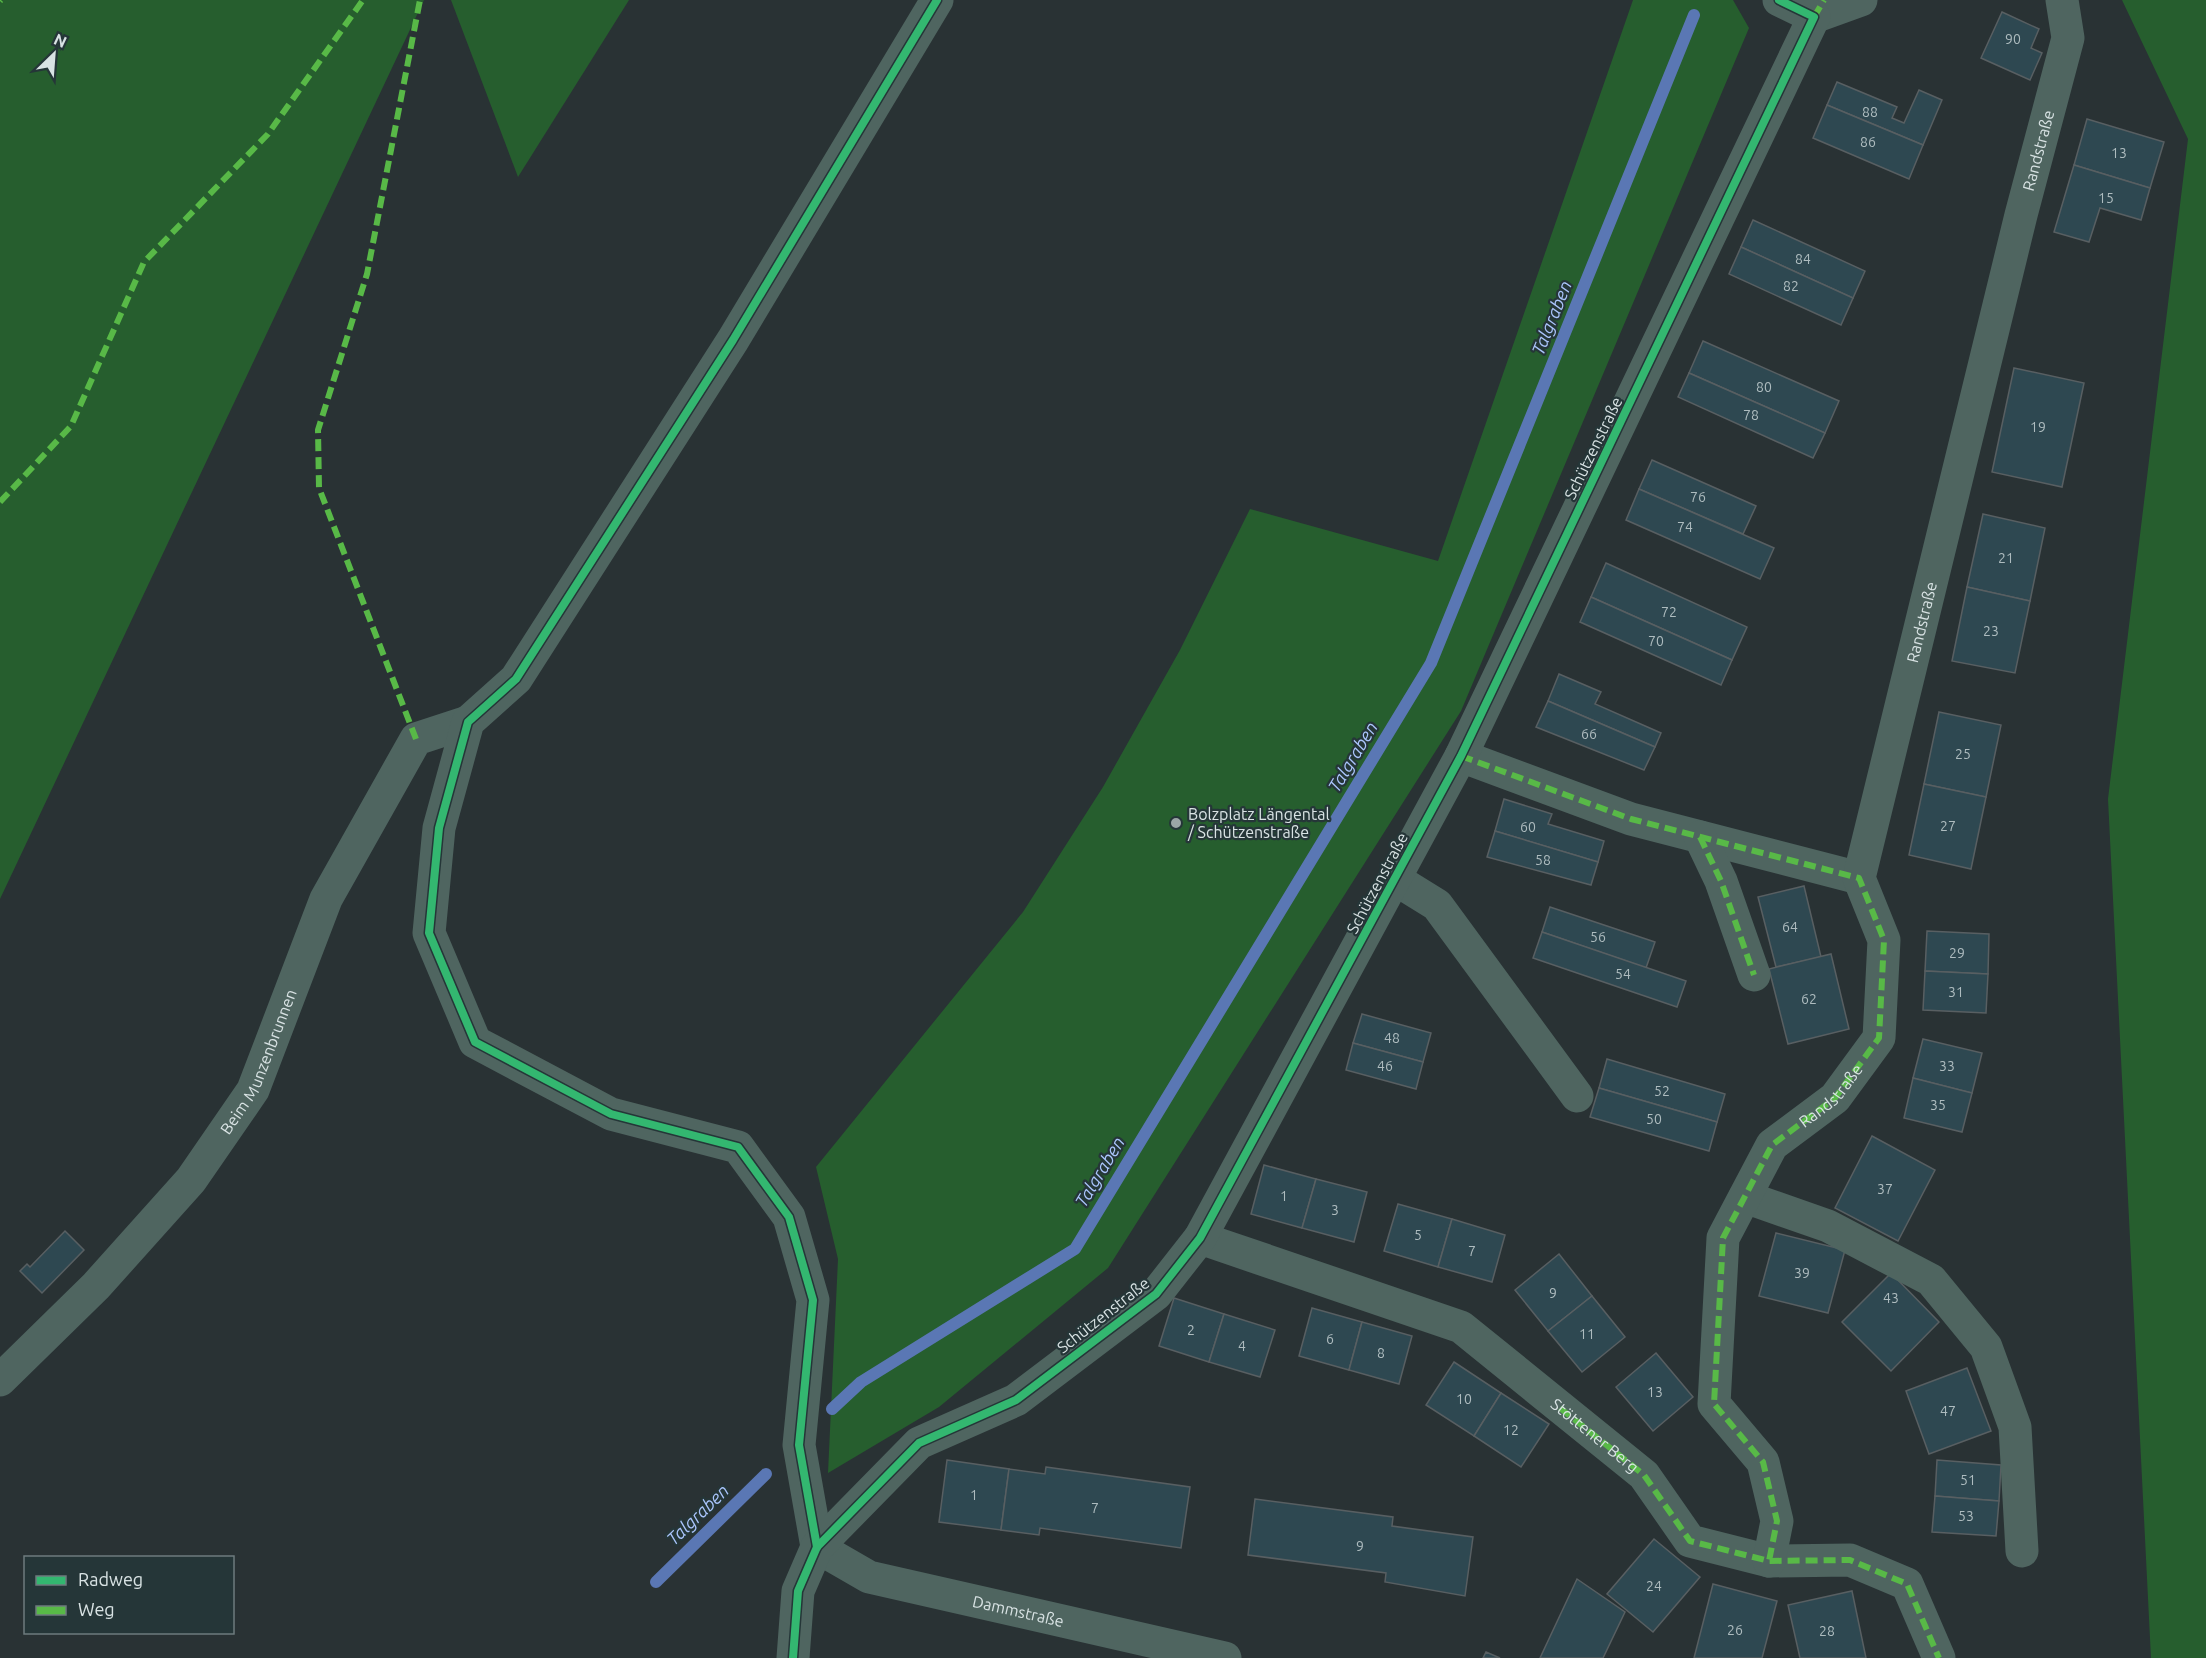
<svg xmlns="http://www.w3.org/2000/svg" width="2206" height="1658" font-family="Ubuntu,sans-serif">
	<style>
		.green { fill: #265e2e }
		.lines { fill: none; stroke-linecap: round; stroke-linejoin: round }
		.stream { stroke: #5a77b4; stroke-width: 12 }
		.building { fill: #2e4851; stroke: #585f62; stroke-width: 1.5 }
		.minor { stroke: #4f6560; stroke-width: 33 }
		.quiet { stroke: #58b947; stroke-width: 6; stroke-dasharray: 12 6; stroke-linecap: butt }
		.cycleway-casing { stroke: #253638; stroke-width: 11 }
		.cycleway { stroke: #33b770; stroke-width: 8 }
		.poi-dot { fill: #9ba5a6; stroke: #253638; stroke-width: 2 }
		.labels { text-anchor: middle; stroke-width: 4.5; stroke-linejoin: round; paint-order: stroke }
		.number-label { font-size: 14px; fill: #aebcbf }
		.street-label { font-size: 16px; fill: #d9e3e4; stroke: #253638 }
		.poi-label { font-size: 16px; fill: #d9e3e4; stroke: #253638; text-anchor: start }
		.water-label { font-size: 18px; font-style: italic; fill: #aac4fb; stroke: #253638 }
	</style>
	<rect width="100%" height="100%" fill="#293234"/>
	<!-- green -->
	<g class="green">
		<polygon points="0,0 424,0 0,899"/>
		<polygon points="451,0 629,0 518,177"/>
		<polygon points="1633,0 1733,0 1749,28 1461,711 1108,1268 939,1407 828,1473 838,1259 816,1167 1023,912 1103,787 1180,650 1250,509 1438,561"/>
		<polygon points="2122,0 2206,0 2206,1658 2151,1658 2108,799 2188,139"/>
	</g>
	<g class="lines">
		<!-- stream -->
		<g class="stream">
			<polyline points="832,1409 861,1382 1075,1249 1431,663 1694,15"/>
			<polyline points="656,1582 766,1474"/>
		</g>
	</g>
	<!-- building -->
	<g class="building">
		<polygon points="2002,12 2039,29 2031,48 2042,53 2030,80 1981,58"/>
		<polygon points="1837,82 1897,107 1892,118 1904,123 1919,90 1942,100 1923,145 1827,105"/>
		<polygon points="1827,105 1923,145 1909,179 1813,138"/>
		<polygon points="2087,119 2164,142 2150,188 2074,165"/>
		<polygon points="2074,165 2150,188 2141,220 2100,208 2089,242 2054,232"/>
		<polygon points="1753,220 1865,271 1853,298 1741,247"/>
		<polygon points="1741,247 1853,298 1841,325 1729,274"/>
		<polygon points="1703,341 1839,401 1825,433 1689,373"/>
		<polygon points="2014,368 2084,383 2062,487 1992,472"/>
		<polygon points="1689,373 1825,433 1813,458 1678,397"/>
		<polygon points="1652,460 1756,506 1743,534 1639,489"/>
		<polygon points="1639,489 1774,548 1760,579 1626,520"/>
		<polygon points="1983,514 2045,528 2030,601 1967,587"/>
		<polygon points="1606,563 1747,627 1732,660 1591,597"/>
		<polygon points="1967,587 2030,601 2015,673 1952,661"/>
		<polygon points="1591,597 1732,660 1721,685 1580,622"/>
		<polygon points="1559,674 1601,692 1595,704 1661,733 1655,747 1548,701"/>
		<polygon points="1548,701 1655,747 1644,770 1536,727"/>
		<polygon points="1939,712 2001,725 1986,797 1924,784"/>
		<polygon points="1924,784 1986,797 1971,869 1909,855"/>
		<polygon points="1504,799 1552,814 1548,824 1604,841 1598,862 1495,831"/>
		<polygon points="1495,831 1598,862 1591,885 1487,857"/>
		<polygon points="1804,886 1821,957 1776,967 1758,897"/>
		<polygon points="1550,907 1655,942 1646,968 1542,932"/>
		<polygon points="1927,931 1989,934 1988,974 1925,971"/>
		<polygon points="1542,932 1686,981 1677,1007 1533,958"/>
		<polygon points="1831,954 1849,1029 1788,1044 1769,969"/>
		<polygon points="1925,971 1988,974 1986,1013 1923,1010"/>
		<polygon points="1362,1014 1431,1033 1423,1062 1353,1043"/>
		<polygon points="1923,1039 1982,1053 1972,1093 1913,1078"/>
		<polygon points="1353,1043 1423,1062 1416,1089 1346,1070"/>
		<polygon points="1607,1059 1725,1094 1717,1122 1599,1088"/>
		<polygon points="1913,1078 1972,1093 1962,1132 1904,1118"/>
		<polygon points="1599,1088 1717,1122 1709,1151 1590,1117"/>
		<polygon points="1872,1136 1935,1170 1898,1241 1835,1208"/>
		<polygon points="1264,1165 1316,1179 1302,1228 1251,1214"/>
		<polygon points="1316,1179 1367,1192 1354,1242 1302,1228"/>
		<polygon points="1398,1204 1452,1219 1438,1267 1384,1251"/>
		<polygon points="1452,1219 1505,1235 1492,1282 1438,1267"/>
		<polygon points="65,1231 84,1250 42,1293 20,1271 27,1264 30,1267"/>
		<polygon points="1776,1233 1845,1250 1828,1313 1759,1296"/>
		<polygon points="1559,1254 1592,1296 1548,1331 1515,1290"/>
		<polygon points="1891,1273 1939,1322 1891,1371 1842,1322"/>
		<polygon points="1592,1296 1625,1337 1582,1372 1548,1331"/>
		<polygon points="1174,1298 1224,1314 1209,1362 1159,1346"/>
		<polygon points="1312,1308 1362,1322 1349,1370 1299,1356"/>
		<polygon points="1224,1314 1275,1330 1260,1377 1209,1362"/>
		<polygon points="1362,1322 1412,1336 1399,1384 1349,1370"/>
		<polygon points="1656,1353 1693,1397 1653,1431 1616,1387"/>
		<polygon points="1454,1362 1501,1393 1474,1436 1426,1405"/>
		<polygon points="1967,1368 1991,1431 1929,1454 1906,1391"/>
		<polygon points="1501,1393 1549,1424 1521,1467 1474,1436"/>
		<polygon points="947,1460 1009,1469 1001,1530 939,1522"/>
		<polygon points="1937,1460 2001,1465 1999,1501 1935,1496"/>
		<polygon points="1046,1467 1190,1487 1181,1548 1040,1528 1039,1535 1001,1530 1009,1469 1045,1474"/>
		<polygon points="1935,1496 1999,1501 1996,1536 1932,1532"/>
		<polygon points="1255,1499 1393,1517 1392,1526 1473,1537 1465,1596 1385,1582 1386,1573 1248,1555"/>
		<polygon points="1654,1539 1700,1577 1653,1632 1607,1594"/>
		<polygon points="1577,1579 1625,1612 1603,1658 1540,1658"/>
		<polygon points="1713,1584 1777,1601 1762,1658 1694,1658"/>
		<polygon points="1852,1591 1866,1658 1800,1658 1788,1605"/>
		<polygon points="1486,1652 1500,1658 1483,1658"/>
	</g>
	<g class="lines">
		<!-- minor -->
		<g class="minor">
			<polyline points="1814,17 1861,0"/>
			<polyline points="1461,756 1631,819 1859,878"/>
			<polyline points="1700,837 1721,881 1754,975"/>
			<polyline points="1395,879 1437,905 1577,1096"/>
			<polyline points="1745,1197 1828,1226 1931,1280 1986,1347 2015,1427 2022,1551"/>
			<path id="s1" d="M1200 1238 1461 1327 1644 1475 1690 1541 1769 1561 1850 1560 1907 1584 1939 1658"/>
			<path id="s2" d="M0 1380 96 1286 191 1180 253 1090 326 899 416 739 468 722"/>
			<polyline points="817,1547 799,1445 813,1300 789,1217 738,1147 611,1114 475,1042 429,933 439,828 468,722 516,679 733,340 937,0"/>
			<path id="s3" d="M817 1547 869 1577 1225 1658"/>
			<path id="s4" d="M1769 1561 1777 1521 1763 1462 1714 1404 1723 1238 1772 1145 1835 1098 1879 1038 1884 940 1859 878 2021 215 2068 38 2062 0"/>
			<polyline points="793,1658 798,1591 817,1547 919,1443 1016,1400 1156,1294 1200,1238 1461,756 1814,17 1779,0"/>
		</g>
		<!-- quiet -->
		<g class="quiet">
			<polyline points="0,1 1,0"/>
			<polyline points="1814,17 1824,0"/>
			<polyline points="0,502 71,426 144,262 268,134 363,0"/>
			<polyline points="416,739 319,488 318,430 367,274 420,0"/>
			<polyline points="1461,756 1631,819 1859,878 1884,940 1879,1038 1835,1098 1772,1145 1723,1238 1714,1404 1763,1462 1777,1521 1769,1561"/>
			<polyline points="1700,837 1721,881 1754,975"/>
			<polyline points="1560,1408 1644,1475 1690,1541 1769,1561 1850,1560 1907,1584 1939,1658"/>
		</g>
		<defs>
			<g id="cycleway">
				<polyline points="817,1547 799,1445 813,1300 789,1217 738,1147 611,1114 475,1042 429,933 439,828 468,722 516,679 733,340 937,0"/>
				<polyline points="793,1658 798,1591 817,1547 919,1443 1016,1400 1156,1294 1200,1238 1461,756 1814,17 1779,0"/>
			</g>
		</defs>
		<!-- cycleway casing -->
		<use href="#cycleway" class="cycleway-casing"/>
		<!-- cycleway -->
		<use href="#cycleway" class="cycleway"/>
	</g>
	<!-- markers -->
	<circle class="poi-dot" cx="1176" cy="823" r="6"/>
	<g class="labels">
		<!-- number labels -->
		<g class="number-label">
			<text x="2013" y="44">90</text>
			<text x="1870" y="117">88</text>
			<text x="1868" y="147">86</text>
			<text x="2119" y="158">13</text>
			<text x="2106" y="203">15</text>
			<text x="1803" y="264">84</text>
			<text x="1791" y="291">82</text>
			<text x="1764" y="392">80</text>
			<text x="1751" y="420">78</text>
			<text x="2038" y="432">19</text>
			<text x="1698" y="502">76</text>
			<text x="1685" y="532">74</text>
			<text x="2006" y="563">21</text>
			<text x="1669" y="617">72</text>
			<text x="1991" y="636">23</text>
			<text x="1656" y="646">70</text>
			<text x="1589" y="739">66</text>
			<text x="1963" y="759">25</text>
			<text x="1948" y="831">27</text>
			<text x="1528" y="832">60</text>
			<text x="1543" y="865">58</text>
			<text x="1790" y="932">64</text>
			<text x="1598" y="942">56</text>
			<text x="1957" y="958">29</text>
			<text x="1623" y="979">54</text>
			<text x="1956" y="997">31</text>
			<text x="1809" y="1004">62</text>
			<text x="1392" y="1043">48</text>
			<text x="1385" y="1071">46</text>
			<text x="1947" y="1071">33</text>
			<text x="1662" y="1096">52</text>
			<text x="1938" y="1110">35</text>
			<text x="1654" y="1124">50</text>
			<text x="1885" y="1194">37</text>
			<text x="1284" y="1201">1</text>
			<text x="1335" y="1215">3</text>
			<text x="1418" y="1240">5</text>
			<text x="1472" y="1256">7</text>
			<text x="1802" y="1278">39</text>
			<text x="1553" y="1298">9</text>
			<text x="1891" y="1303">43</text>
			<text x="1191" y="1335">2</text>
			<text x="1587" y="1339">11</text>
			<text x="1330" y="1344">6</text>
			<text x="1242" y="1351">4</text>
			<text x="1381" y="1358">8</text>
			<text x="1655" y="1397">13</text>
			<text x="1464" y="1404">10</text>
			<text x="1948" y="1416">47</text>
			<text x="1511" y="1435">12</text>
			<text x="1968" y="1485">51</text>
			<text x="974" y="1500">1</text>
			<text x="1095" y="1513">7</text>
			<text x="1966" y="1521">53</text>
			<text x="1360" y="1551">9</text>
			<text x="1654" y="1591">24</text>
			<text x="1735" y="1635">26</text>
			<text x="1827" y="1636">28</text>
		</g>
		<!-- street labels -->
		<g class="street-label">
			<text dy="6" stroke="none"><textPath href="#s4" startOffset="1516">Randstraße</textPath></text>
			<text transform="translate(1593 448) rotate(-64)" y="6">Schützenstraße</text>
			<text dy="6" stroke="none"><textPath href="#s4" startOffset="1030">Randstraße</textPath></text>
			<text transform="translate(1377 883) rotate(-62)" y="6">Schützenstraße</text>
			<text dy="6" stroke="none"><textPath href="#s2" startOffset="414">Beim Munzenbrunnen</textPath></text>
			<text dy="6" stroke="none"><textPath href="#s4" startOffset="526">Randstraße</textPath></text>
			<text transform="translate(1103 1315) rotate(-38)" y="6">Schützenstraße</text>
			<text dy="6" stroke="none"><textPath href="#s1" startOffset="448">Stöttener Berg</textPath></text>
			<text dy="6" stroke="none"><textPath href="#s3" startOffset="213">Dammstraße</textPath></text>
		</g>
		<!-- poi labels -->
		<g class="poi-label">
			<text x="1188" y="820">Bolzplatz Längental<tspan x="1188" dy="18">/ Schützenstraße</tspan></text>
		</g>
		<!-- water labels -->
		<g class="water-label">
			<text transform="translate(1552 318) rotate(-68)" y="6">Talgraben</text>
			<text transform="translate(1353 757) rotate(-59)" y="6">Talgraben</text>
			<text transform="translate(1100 1172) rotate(-59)" y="6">Talgraben</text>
			<text transform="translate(698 1515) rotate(-44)" y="6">Talgraben</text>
		</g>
	</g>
	<!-- legend -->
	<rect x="24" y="1556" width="210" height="78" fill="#253638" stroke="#6d7b7d" stroke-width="1.5"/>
	<rect x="36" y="1576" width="30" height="9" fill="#33b770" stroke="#6d7b7d" stroke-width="1.5"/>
	<text x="78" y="1586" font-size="18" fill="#d9e3e4">Radweg</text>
	<rect x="36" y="1606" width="30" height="9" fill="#58b947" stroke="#6d7b7d" stroke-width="1.5"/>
	<text x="78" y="1616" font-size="18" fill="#d9e3e4">Weg</text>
	<!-- north arrow -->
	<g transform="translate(54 54) rotate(25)" stroke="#253638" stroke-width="4.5" paint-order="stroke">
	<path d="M0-4.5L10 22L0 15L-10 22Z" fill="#d9e3e4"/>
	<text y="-9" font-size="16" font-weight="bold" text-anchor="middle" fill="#d9e3e4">N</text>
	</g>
</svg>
